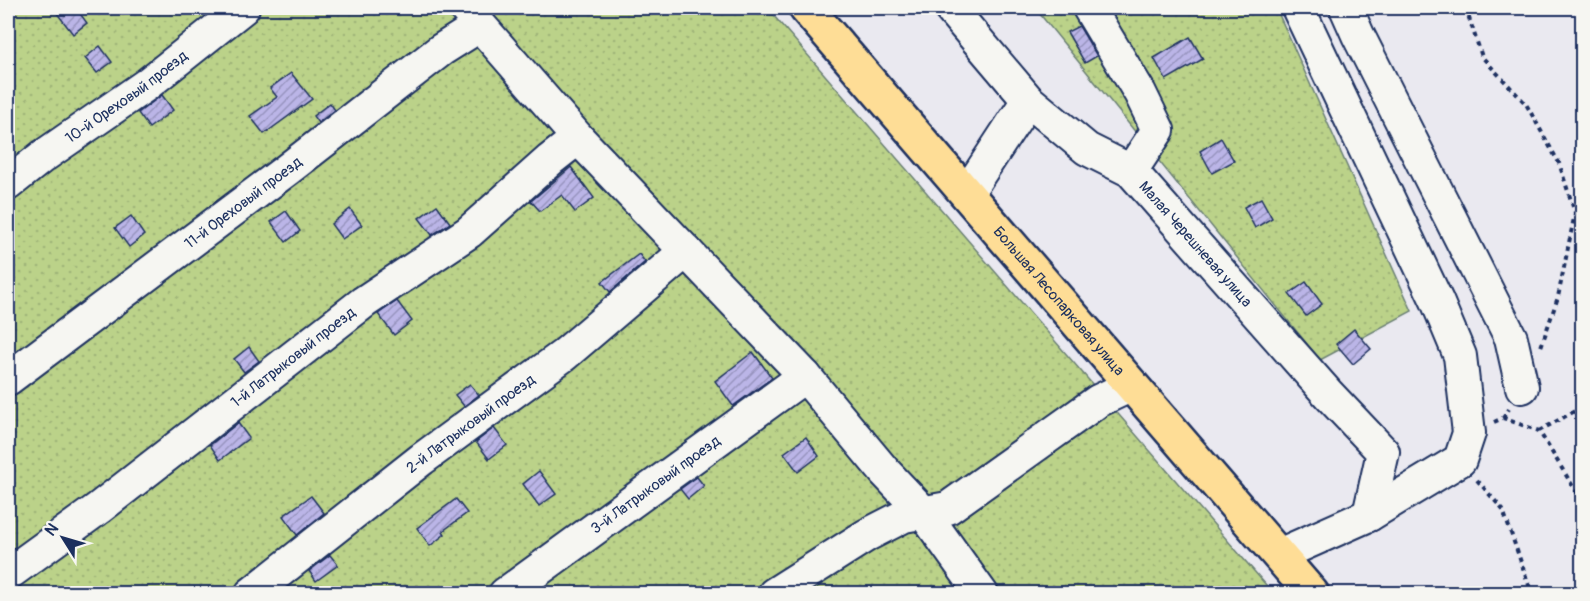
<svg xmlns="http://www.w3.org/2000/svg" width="1590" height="601" font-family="Pangolin,sans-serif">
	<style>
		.garden { fill: url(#garden-dots); stroke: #6b8074; stroke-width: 1.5 }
		.building { fill: url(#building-hatch); stroke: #1b2f5e; stroke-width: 1.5 }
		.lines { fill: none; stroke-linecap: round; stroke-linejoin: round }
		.minor-casing { stroke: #1b2f5e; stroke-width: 36 }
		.major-casing { stroke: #1b2f5e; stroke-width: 38 }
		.path { stroke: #1b2f5e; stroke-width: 4; stroke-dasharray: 4.5 4.5; stroke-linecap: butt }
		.minor { stroke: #f6f6f2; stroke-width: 32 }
		.major { stroke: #fedd96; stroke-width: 33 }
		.labels { text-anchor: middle; stroke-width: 6; stroke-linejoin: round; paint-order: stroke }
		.street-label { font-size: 15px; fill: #1b2f5e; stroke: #f6f6f2 }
	</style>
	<defs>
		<pattern id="garden-dots" width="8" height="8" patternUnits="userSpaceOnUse" patternTransform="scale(1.5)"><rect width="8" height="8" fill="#bbd289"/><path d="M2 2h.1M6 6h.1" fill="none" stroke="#a0b579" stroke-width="1.8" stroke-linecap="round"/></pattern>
		<pattern id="building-hatch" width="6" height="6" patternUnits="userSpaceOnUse" patternTransform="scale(1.5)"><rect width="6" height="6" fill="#bbb5e7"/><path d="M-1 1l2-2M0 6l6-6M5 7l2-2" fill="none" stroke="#9794be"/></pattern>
	</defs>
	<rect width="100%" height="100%" fill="#eae9f0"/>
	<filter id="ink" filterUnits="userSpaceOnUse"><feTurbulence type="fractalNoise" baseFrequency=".0167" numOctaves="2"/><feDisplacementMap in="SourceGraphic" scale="12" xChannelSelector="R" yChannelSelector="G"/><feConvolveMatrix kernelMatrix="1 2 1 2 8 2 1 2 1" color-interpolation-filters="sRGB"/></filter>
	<g filter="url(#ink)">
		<!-- garden -->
		<g class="garden">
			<polygon points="8,8 767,8 1273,593 8,593"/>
			<polygon points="1035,8 1276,8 1412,311 1320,360"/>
		</g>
		<!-- building -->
		<g class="building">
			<polygon points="53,8 76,8 87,23 73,34"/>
			<polygon points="1079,26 1097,56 1085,63 1067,32"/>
			<polygon points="1190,37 1203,59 1166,80 1154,58"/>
			<polygon points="100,46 112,62 97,73 85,58"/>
			<polygon points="291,73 312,99 264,134 250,116 277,97 270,88"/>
			<polygon points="162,95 173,110 149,128 138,113"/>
			<polygon points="330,103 335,110 318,123 313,116"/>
			<polygon points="1221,138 1234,161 1212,173 1200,151"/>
			<polygon points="571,167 594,198 575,212 562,195 540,211 531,201"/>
			<polygon points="1261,198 1272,218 1255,228 1244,207"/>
			<polygon points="437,205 450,223 432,235 419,218"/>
			<polygon points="350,209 362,225 342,239 331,224"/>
			<polygon points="286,211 300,231 286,242 271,222"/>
			<polygon points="131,216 144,235 129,247 115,228"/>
			<polygon points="639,254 645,262 610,292 602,282"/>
			<polygon points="1306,282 1322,304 1306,316 1289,294"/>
			<polygon points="397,301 412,321 394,335 378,314"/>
			<polygon points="1354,329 1371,349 1353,364 1336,344"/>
			<polygon points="249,347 259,361 244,372 234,359"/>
			<polygon points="753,352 772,378 733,406 715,381"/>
			<polygon points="470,384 479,395 464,406 455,395"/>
			<polygon points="238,423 249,438 220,460 210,445"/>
			<polygon points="494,428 507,445 489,459 476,442"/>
			<polygon points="806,437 819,456 798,472 784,453"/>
			<polygon points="539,471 556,494 539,506 523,484"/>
			<polygon points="697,477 704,486 688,499 680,489"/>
			<polygon points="311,496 324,513 297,535 283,516"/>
			<polygon points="456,499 467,513 443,531 445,534 430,546 417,528"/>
			<polygon points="330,555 338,565 316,581 309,571"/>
		</g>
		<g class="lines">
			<defs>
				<g id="minor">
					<polyline points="465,8 578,138 805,376 885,472 924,513 982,594"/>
					<path id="s1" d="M950 8 1028 100 1087 149 1131 171 1329 395 1383 452 1369 515"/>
					<polyline points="1089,8 1140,93 1158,130 1131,171"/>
					<polyline points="1346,8 1358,35 1511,338 1522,387"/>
					<path id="s2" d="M8 184 42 157 146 85 243 8"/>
					<polyline points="967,193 1028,100"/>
					<path id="s3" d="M8 379 288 169 441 50 479 26"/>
					<polyline points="1279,555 1369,515 1460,460 1469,433 1460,356 1437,301 1298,8"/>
					<path id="s4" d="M8 574 99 508 364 302 469 232 550 160 578 138"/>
					<path id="s5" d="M251 594 422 459 564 355 686 251"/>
					<path id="s6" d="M505 594 805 376"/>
					<polyline points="774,594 867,535 904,516 948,508 1098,401 1132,385"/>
				</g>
				<g id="major">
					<path id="s7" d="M806 8 1312 594"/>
				</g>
			</defs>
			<!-- minor casing -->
			<use href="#minor" class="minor-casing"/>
			<!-- major casing -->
			<use href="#major" class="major-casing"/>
			<!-- path -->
			<g class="path">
				<polyline points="1469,8 1468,15 1482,57 1526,104 1559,163 1575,213 1558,297 1541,347"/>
				<polyline points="1503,418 1509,409"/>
				<polyline points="1494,422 1503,418 1539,431 1582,501"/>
				<polyline points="1539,431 1582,407"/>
				<polyline points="1477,480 1503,510 1532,594"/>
			</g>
			<!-- minor -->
			<use href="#minor" class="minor"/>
			<!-- major -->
			<use href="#major" class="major"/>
		</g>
	</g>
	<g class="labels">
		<!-- street labels -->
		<g class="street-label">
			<text dy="5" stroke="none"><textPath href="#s2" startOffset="147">10-й Ореховый проезд</textPath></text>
			<text dy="5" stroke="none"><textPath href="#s3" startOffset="294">11-й Ореховый проезд</textPath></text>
			<text dy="5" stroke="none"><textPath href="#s1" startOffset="344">Малая Черешневая улица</textPath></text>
			<text dy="5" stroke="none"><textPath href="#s7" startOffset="387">Большая Лесопарковая улица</textPath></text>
			<text dy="5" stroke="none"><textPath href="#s4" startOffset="358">1-й Латрыковый проезд</textPath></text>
			<text dy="5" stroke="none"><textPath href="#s5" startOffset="278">2-й Латрыковый проезд</textPath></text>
			<text dy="5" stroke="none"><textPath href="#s6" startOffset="186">3-й Латрыковый проезд</textPath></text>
		</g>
	</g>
	<!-- margin -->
	<rect width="1590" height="601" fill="none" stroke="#f6f6f2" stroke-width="30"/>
	<rect x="15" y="15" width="1560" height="571" fill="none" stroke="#1b2f5e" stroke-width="2" filter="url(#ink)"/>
	<!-- north arrow -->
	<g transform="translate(63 538) rotate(307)" stroke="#f6f6f2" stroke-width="4.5" paint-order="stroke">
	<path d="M0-4.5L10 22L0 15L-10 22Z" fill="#1b2f5e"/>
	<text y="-9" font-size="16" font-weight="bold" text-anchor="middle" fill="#1b2f5e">N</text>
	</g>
</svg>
